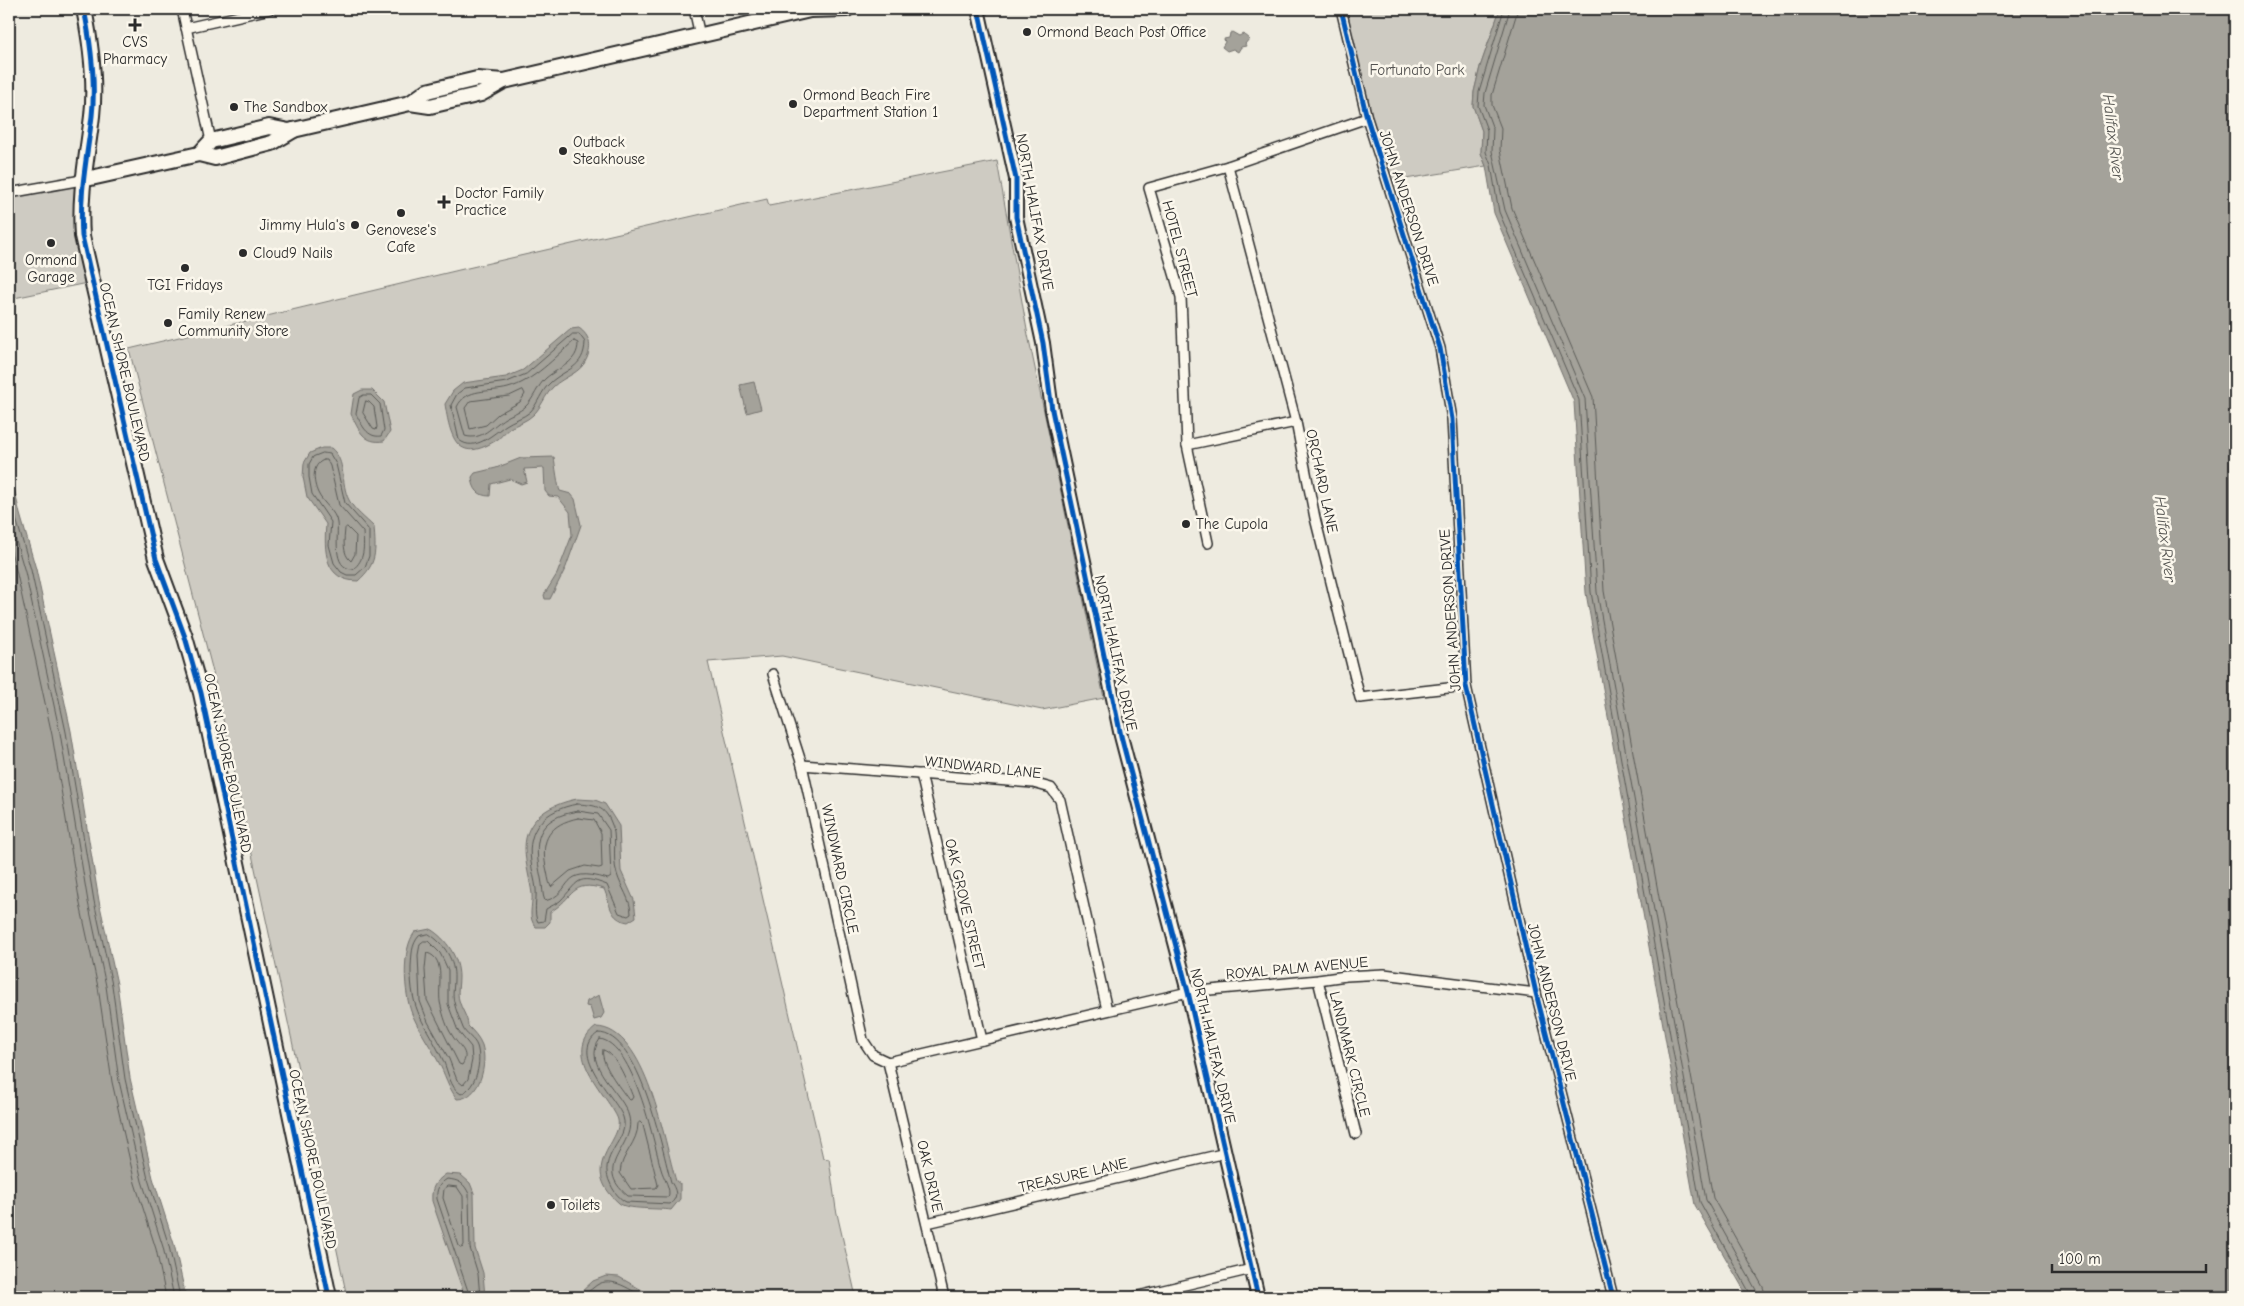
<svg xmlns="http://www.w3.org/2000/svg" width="2244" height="1306" font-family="'Comic Neue',sans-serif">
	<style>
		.green { fill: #cecbc2; stroke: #7c7b76 }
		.water { fill: #a4a29a; stroke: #74726e }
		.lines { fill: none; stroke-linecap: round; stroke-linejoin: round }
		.shore { stroke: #5b5b57; stroke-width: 1 }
		.street-casing { stroke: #2b2b2b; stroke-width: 12 }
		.secondary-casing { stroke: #2b2b2b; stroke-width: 16 }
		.primary-casing { stroke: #2b2b2b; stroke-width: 18 }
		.street { stroke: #fbf7ec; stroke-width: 9 }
		.secondary { stroke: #fbf7ec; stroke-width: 12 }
		.primary { stroke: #fbf7ec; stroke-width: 14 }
		.cycleway-casing { stroke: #fbf7ec; stroke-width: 8 }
		.cycleway { stroke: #0057b8; stroke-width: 5 }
		.poi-dot { fill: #2b2b2b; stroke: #fbf7ec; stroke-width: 2 }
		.labels { text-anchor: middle; stroke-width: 5; stroke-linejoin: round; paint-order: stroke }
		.poi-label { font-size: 15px; fill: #2b2b2b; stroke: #fbf7ec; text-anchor: start }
		.park-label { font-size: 15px; fill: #545351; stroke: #fbf7ec }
		.street-label { font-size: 15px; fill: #2b2b2b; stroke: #fbf7ec }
		.water-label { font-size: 16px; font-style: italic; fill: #555552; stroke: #fbf7ec }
	</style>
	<rect width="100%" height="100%" fill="#eeebe0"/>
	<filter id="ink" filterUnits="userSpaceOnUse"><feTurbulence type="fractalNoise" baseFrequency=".02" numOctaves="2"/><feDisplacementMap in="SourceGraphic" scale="10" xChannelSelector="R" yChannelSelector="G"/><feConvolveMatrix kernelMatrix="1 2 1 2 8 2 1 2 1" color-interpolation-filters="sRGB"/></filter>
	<g filter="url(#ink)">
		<!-- green -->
		<g class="green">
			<polygon points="1341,9 1500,9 1480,67 1474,92 1473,106 1482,131 1481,153 1486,166 1387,182"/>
			<polygon points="997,161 1027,330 1104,698 1042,710 782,656 708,662 823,1158 829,1159 836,1209 856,1297 347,1297 212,668 129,349 459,270 767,199 769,206"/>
			<polygon points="82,180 92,282 9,299 9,193"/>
		</g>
		<!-- water -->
		<g class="water">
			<polygon points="1500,9 2235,9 2235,1297 1748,1297 1695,1205 1586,593 1574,402 1494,213 1486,166 1481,153 1482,131 1473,106 1474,92 1480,67"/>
			<polygon points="1232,32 1239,36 1243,34 1249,39 1245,44 1246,46 1241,47 1238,52 1233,49 1227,51 1222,47 1225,42 1224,39 1229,38 1230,33"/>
			<path d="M579 328C590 336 592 346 587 358 581 374 564 376 553 387 545 395 541 408 533 415 527 421 517 424 510 428 504 432 501 438 495 441 456 465 450 435 445 404L453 391 463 383 506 377 523 370 571 329Z"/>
			<polygon points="754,382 761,409 747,413 740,385"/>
			<path d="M362 390H372L384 402 390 432 384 441C364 444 359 431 351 414L354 394Z"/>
			<path d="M322 448H331C347 461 340 483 349 500 354 510 366 519 374 527 376 552 377 564 358 581 324 581 324 550 326 524L307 497 303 477 304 463 310 453Z"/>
			<path d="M554 457C555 464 558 487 560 491L571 494 575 499 581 525 566 567 550 599H545L544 595 557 574 572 535 570 512 558 497 549 496 545 491 544 468 524 469 527 482 521 484 510 479 491 484 490 496C478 496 473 489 472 477L475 473 496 468 521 458Z"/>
			<polygon points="9,466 20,514 36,569 71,731 99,901 117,984 130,1078 153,1178 174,1244 186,1297 9,1297"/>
			<path d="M577 799 595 800 605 804 619 826 621 871 634 900 636 917 628 922C609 919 611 905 604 889 570 879 575 898 550 912V922L545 927H536C527 918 533 906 532 894 530 879 525 864 525 848 525 818 551 804 577 799Z"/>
			<path d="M430 929C447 939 459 958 459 977 459 985 457 993 459 1000 461 1009 468 1017 468 1026 473 1031 479 1037 482 1045 488 1064 480 1099 457 1099 448 1087 445 1074 438 1061 430 1045 419 1031 412 1014 404 994 401 949 415 932Z"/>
			<polygon points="599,995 604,1013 601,1018 594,1020 590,1007 586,1006 587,1001"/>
			<path d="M596 1027C647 1028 664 1142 676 1181L680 1184V1199L671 1210C659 1208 626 1210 619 1203 575 1165 627 1139 617 1117 605 1092 561 1053 596 1027Z"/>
			<path d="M446 1174 461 1175 470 1183 474 1193 475 1248 483 1273 485 1297H465L432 1201C431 1187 435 1182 446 1174Z"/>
			<polygon points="606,1276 619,1277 654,1297 582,1297 580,1293 593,1281"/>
		</g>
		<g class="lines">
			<!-- shore -->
			<g class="shore">
				<polyline points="1504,9 1479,92 1478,106 1487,130 1486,152 1491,165 1499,212 1579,400 1591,592 1700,1202 1752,1297"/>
				<polyline points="1510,9 1485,93 1484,105 1493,129 1492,151 1505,210 1585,399 1597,592 1706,1200 1756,1290 1758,1297"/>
				<polyline points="1518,9 1492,95 1492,105 1501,128 1500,150 1512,208 1593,397 1604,591 1713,1198 1763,1287 1766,1297"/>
				<path d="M573 334H579L585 342C584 369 566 368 550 383 541 391 538 404 530 412 523 418 513 420 506 425 494 433 475 453 459 440L451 405 457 394 465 388 507 382 526 374Z"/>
				<path d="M574 341 578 343C578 363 559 367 546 378 537 386 534 399 525 407 520 412 511 414 505 418 492 426 482 441 465 436L457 407C466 387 490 393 508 388 534 381 554 358 574 341Z"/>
				<polygon points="523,390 525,394 520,402 498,414 486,425 470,429 465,408 470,401 509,396"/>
				<path d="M364 395H371L380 404 384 430 381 436C367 438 362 425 356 414L359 398Z"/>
				<polygon points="366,401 369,402 374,407 377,427 376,430 373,429 363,413"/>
				<polygon points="323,453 330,454 336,464 345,503 369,530 369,556 365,567 356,575 347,575 341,572 334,563 329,545 331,522 312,494 309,477 309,464 313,457"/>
				<path d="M324 460H327L330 466 339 505 363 532C364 547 365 560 353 569 331 569 339 535 337 523 336 511 323 504 318 493 313 482 311 464 324 460Z"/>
				<polyline points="9,485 15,515 31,570 66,732 94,901 112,985 125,1079 148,1179 169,1246 180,1297"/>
				<polyline points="9,517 25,572 60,733 88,902 106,986 119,1081 142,1181 163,1247 174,1297"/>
				<path d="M347 527 356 536 355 554 351 561C342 554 344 540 345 529Z"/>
				<polyline points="9,544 17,574 52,735 80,904 98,987 112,1082 135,1183 156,1249 166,1297"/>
				<path d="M577 804C592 805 603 805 610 820 619 837 611 855 617 874 621 888 631 899 631 914L628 916 619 913 607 885C576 873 579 882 560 901 556 904 551 906 546 909L544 921 538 922C533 914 537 899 536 889 535 880 532 871 531 862 526 828 545 810 577 804Z"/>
				<path d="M578 811 598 814 609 830 611 877 608 879C558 864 575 893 545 901 542 895 543 886 541 878 533 841 535 818 578 811Z"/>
				<path d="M578 818 594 820 601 833 602 867 599 868 585 866 570 871 551 887C548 881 548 874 546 867 540 839 550 824 578 818Z"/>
				<path d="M429 934C445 944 455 961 454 979 454 987 452 995 454 1002 456 1011 460 1020 463 1028 466 1035 474 1038 477 1046 482 1061 477 1087 461 1094 450 1088 448 1071 443 1060 425 1022 410 1013 411 966 412 955 411 945 419 936Z"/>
				<polygon points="424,941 428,941 440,953 444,961 448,970 448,1004 458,1031 471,1047 472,1060 468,1079 463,1085 457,1080 449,1059 428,1022 420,1001 418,955 420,944"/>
				<path d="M427 953C448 958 436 991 441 1006 443 1015 447 1028 452 1035 458 1046 471 1052 462 1065L459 1064 427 1000 425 970Z"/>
				<path d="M598 1033C640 1032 662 1150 671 1182 676 1190 679 1197 670 1204L626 1202C620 1199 614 1192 611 1185 595 1155 631 1140 623 1117 615 1096 567 1054 598 1033Z"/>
				<path d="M600 1039C634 1044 653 1140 661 1169 663 1177 672 1190 668 1197L628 1196C590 1165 636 1148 629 1117 624 1093 580 1065 600 1039Z"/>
				<path d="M603 1050C617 1053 628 1085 633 1097L631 1100 628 1099C621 1089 599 1062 603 1050Z"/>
				<path d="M640 1122 643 1125 658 1185 656 1188 631 1189 620 1173C621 1154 638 1143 638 1124Z"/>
				<polygon points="449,1186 457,1187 463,1196 464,1245 462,1248 459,1246 443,1198 444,1189"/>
				<path d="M470 1297 437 1199C436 1189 439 1184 447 1179 459 1180 464 1183 469 1194L470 1248 478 1274 480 1297"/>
				<path d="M586 1297C587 1292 589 1291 593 1288 609 1273 628 1289 644 1297"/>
			</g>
			<defs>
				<g id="street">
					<polyline points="182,9 211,141"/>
					<polyline points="694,9 700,36"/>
					<polyline points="1341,9 1367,118 1440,348 1452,419 1466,686 1536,993 1613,1297"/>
					<polyline points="186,28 270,9"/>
					<polyline points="1228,166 1296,422 1315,518 1360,698 1466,686"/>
					<polyline points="9,193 82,180"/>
					<polyline points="1187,445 1296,422"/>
					<polyline points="1208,543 1187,445 1181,297 1149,188 1228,166 1367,118"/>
					<polyline points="773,674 802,765 863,1040 873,1055 888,1062"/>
					<polyline points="802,765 1033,783 1051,788 1060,800 1107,1010"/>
					<polyline points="921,774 982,1040"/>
					<polyline points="1318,980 1356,1134"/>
					<polyline points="888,1062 1188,992 1318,980 1346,976 1384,974 1536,993"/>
					<polyline points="888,1062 944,1297"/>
					<polyline points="927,1223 1226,1153"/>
					<polyline points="1134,1297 1252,1269"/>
				</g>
				<polyline id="secondary" points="978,9 1016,179 1016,217 1043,343 1052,410 1121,736 1188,992 1258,1297"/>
				<g id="primary">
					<path d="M84 9C91 44 96 81 92 116 87 158 79 193 82 236L156 559 185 637 201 693 329 1297"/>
					<polyline points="410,103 427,91 477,79 504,81 810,10 847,9"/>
					<polyline points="199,154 211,141 269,127 289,131 410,103 430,106 481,94 504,81"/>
					<polyline points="82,180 199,154 215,158 272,143 294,130"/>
				</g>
			</defs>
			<!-- street casing -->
			<use href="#street" class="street-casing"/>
			<!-- secondary casing -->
			<use href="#secondary" class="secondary-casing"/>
			<!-- primary casing -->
			<use href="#primary" class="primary-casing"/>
			<!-- street -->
			<use href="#street" class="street"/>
			<!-- secondary -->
			<use href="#secondary" class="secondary"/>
			<!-- primary -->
			<use href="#primary" class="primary"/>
			<defs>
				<g id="cycleway">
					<path d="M84 9C91 44 96 81 92 116 87 158 79 193 82 236L156 559 185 637 201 693 329 1297"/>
					<polyline points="978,9 1016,179 1016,217 1043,343 1052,410 1121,736 1188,992 1258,1297"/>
					<polyline points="1341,9 1367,118 1440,348 1452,419 1466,686 1536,993 1613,1297"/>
				</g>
			</defs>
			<!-- cycleway casing -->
			<use href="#cycleway" class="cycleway-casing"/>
			<!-- cycleway -->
			<use href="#cycleway" class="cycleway"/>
		</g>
	</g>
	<!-- markers -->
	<g class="poi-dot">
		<path d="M132.5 17.5h5v5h5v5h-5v5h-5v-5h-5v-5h5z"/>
		<circle cx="1027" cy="32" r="5"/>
		<circle cx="793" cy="104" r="5"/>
		<circle cx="234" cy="107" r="5"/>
		<circle cx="563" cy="151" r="5"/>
		<path d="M441.5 194.5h5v5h5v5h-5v5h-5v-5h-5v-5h5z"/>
		<circle cx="401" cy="213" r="5"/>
		<circle cx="355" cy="225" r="5"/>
		<circle cx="51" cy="243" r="5"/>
		<circle cx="243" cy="253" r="5"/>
		<circle cx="185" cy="268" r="5"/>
		<circle cx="168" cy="323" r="5"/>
		<circle cx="1186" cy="524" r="5"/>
		<circle cx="551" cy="1205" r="5"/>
	</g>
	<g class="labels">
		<!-- poi labels -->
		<g class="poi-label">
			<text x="1037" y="37">Ormond Beach Post Office</text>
			<text x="135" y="47" text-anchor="middle">CVS<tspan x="135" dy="17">Pharmacy</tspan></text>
			<text x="803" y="100">Ormond Beach Fire<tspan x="803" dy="17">Department Station 1</tspan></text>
			<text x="244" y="112">The Sandbox</text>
			<text x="573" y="147">Outback<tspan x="573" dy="17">Steakhouse</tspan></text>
			<text x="455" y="198">Doctor Family<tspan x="455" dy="17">Practice</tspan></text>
			<text x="345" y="230" text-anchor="end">Jimmy Hula's</text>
			<text x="401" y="235" text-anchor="middle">Genovese's<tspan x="401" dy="17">Cafe</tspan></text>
			<text x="253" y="258">Cloud9 Nails</text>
			<text x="51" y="265" text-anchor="middle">Ormond<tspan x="51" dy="17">Garage</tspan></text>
			<text x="185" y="290" text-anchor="middle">TGI Fridays</text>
			<text x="178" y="319">Family Renew<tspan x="178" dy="17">Community Store</tspan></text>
			<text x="1196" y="529">The Cupola</text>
			<text x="561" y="1210">Toilets</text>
		</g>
		<!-- park labels -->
		<g class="park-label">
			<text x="1417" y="75">Fortunato Park</text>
		</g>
		<!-- street labels -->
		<g class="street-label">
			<text transform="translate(1409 208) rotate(72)" y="5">JOHN ANDERSON DRIVE</text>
			<text transform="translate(1035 212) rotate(80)" y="5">NORTH HALIFAX DRIVE</text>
			<text transform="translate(1180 249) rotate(75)" y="5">HOTEL STREET</text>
			<text transform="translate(125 372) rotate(77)" y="5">OCEAN SHORE BOULEVARD</text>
			<text transform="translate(1322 481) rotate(78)" y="5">ORCHARD LANE</text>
			<text transform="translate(1450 610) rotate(-94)" y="5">JOHN ANDERSON DRIVE</text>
			<text transform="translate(1116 653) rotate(78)" y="5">NORTH HALIFAX DRIVE</text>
			<text transform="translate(228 763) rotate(78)" y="5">OCEAN SHORE BOULEVARD</text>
			<text transform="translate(983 767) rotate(6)" y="5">WINDWARD LANE</text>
			<text transform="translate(840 869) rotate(78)" y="5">WINDWARD CIRCLE</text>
			<text transform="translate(965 904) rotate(77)" y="5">OAK GROVE STREET</text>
			<text transform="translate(1297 968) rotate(-5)" y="5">ROYAL PALM AVENUE</text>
			<text transform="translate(1552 1002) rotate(76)" y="5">JOHN ANDERSON DRIVE</text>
			<text transform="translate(1213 1046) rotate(77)" y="5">NORTH HALIFAX DRIVE</text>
			<text transform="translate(1350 1054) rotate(76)" y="5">LANDMARK CIRCLE</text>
			<text transform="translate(313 1159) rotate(78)" y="5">OCEAN SHORE BOULEVARD</text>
			<text transform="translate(1073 1175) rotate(-13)" y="5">TREASURE LANE</text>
			<text transform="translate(930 1176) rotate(77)" y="5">OAK DRIVE</text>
		</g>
		<!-- water labels -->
		<g class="water-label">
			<text transform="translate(2114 137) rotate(83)" y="6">Halifax River</text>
			<text transform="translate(2166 539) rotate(83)" y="6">Halifax River</text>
		</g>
	</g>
	<!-- margin -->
	<rect width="2244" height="1306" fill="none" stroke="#fbf7ec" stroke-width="30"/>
	<rect x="15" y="15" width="2214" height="1276" fill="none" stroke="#2b2b2b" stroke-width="2" filter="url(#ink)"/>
	<!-- scale -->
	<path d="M2052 1264v8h154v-8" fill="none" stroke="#2b2b2b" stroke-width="2.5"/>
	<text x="2059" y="1264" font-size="15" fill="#2b2b2b" stroke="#fbf7ec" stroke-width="4" paint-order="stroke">100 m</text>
</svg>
